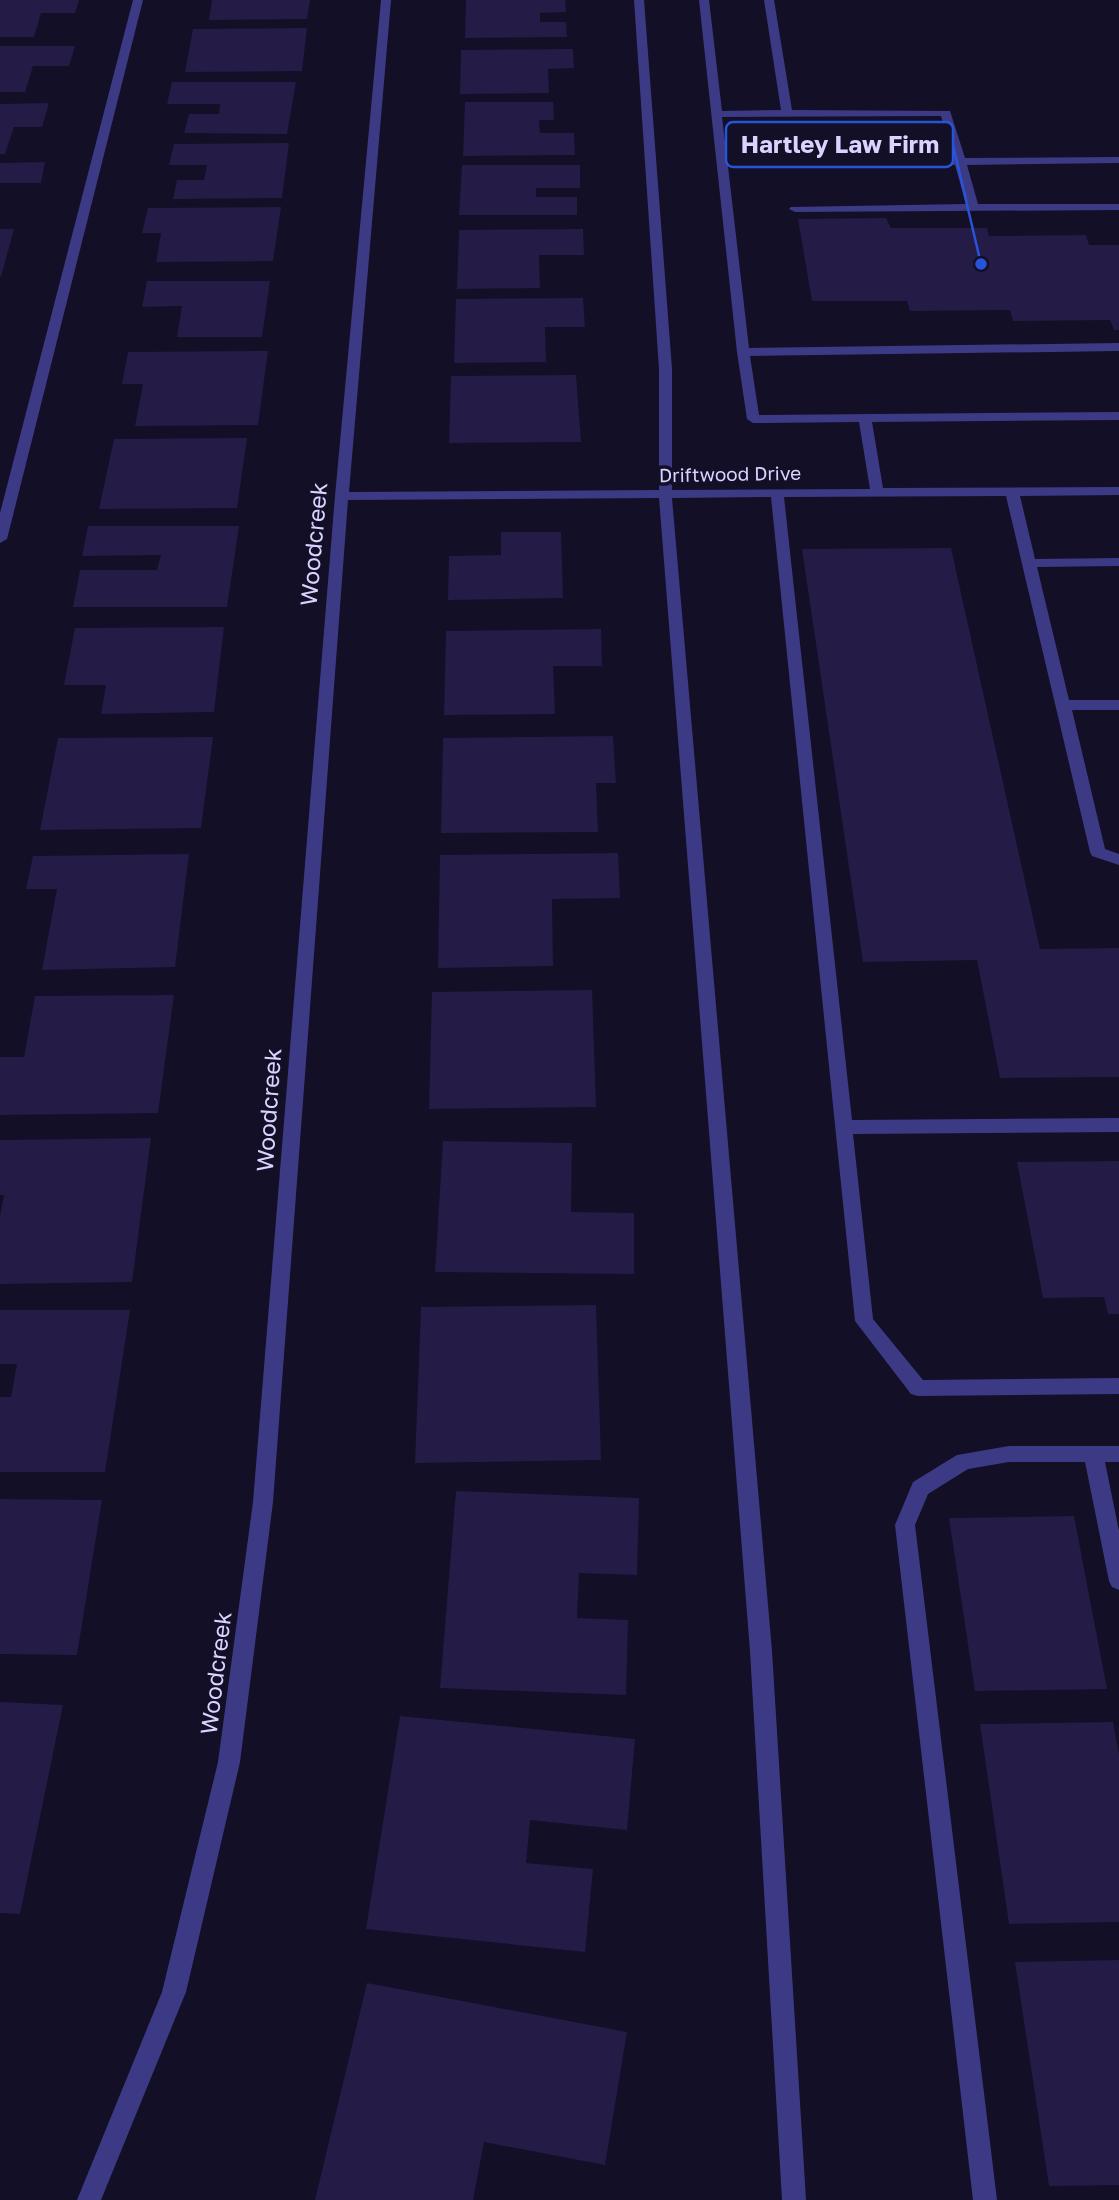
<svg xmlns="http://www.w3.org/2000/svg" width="1119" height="2200" font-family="'Golos Text',sans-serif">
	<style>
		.building { fill: #241b47 }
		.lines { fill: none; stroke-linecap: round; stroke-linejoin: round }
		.minor { fill: #3d3a85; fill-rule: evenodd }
		.labels { text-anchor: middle; stroke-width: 7; stroke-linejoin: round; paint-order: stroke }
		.far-street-label { font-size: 19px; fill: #d9d4ff; stroke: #130f26 }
		.street-label { font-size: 23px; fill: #d9d4ff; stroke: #130f26 }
		.leader { fill: none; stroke: #2655da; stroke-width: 2.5 }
		.callout-dot { fill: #2655da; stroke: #130f26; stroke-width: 2.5 }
		.callout { fill: #130f26; stroke: #2655da; stroke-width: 2.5 }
		.callout-label { font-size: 24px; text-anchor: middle; font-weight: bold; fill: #d9d4ff }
	</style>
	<rect width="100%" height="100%" fill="#130f26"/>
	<!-- building -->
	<g class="building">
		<polygon points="0,0 79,0 75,13 41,13 34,37 0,37"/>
		<polygon points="212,0 310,0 307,19 209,20"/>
		<polygon points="466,0 565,0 566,12 540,13 540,22 566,22 567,37 465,38"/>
		<polygon points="307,28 302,71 185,72 193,29"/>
		<polygon points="0,46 75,46 69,66 33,66 25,92 0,92"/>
		<polygon points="573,49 574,68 548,69 549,93 460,94 461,50"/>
		<polygon points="172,82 296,82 287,134 184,133 189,114 219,114 220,104 167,104"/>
		<polygon points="465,102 553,102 554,120 539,120 540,133 574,133 575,155 463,156"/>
		<polygon points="49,103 42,127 14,127 5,154 0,154 0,104"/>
		<polygon points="289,143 282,198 173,199 177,180 204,180 207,165 169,165 174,144"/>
		<polygon points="45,162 41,183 0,183 0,163"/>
		<polygon points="462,165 580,165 580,188 536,188 536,197 577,197 577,215 459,215"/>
		<polygon points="281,207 273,261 156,262 161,233 142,233 148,208"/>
		<polygon points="886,218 891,228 987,228 989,236 1086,235 1089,245 1119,245 1119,330 1114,330 1110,320 1013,321 1010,310 910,311 907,301 812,301 798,219"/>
		<polygon points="0,229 14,229 1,277 0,276"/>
		<polygon points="583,229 584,255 539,255 540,288 457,289 459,230"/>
		<polygon points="147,281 270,281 262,337 177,337 182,306 142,307"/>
		<polygon points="583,298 585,327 545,327 546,362 454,363 456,299"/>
		<polygon points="268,351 258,425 135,426 143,384 122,384 128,352"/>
		<polygon points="576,375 581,442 449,443 451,376"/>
		<polygon points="247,438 237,508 99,509 114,439"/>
		<polygon points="88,526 239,526 227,607 73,607 80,570 157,570 161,555 82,556"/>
		<polygon points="501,532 561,532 563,598 448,600 449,556 501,555"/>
		<polygon points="951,548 1040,949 1119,948 1119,1077 1000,1078 977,960 863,962 802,549"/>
		<polygon points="224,627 214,712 101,714 106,685 64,685 75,628"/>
		<polygon points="601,629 602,666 553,666 555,714 444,715 446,631"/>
		<polygon points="613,736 616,783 596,783 598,832 441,833 443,738"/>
		<polygon points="213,737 201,828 40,830 58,738"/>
		<polygon points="618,853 620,898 552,899 553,966 438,968 440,855"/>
		<polygon points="189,854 175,967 42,970 57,889 26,889 33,856"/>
		<polygon points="592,990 596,1107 429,1109 432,992"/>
		<polygon points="174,995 158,1113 0,1115 0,1057 24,1057 35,996"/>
		<polygon points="151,1138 132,1282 0,1284 0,1216 4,1195 0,1195 0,1140"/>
		<polygon points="443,1141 572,1143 571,1212 634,1213 634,1274 435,1272"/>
		<polygon points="1119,1161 1119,1314 1108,1314 1104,1297 1043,1298 1017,1162"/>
		<polygon points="596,1305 601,1460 415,1463 421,1307"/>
		<polygon points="0,1310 130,1310 105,1472 0,1472 0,1397 11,1397 17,1364 0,1364"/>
		<polygon points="456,1491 639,1498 637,1575 579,1573 577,1618 628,1620 626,1695 440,1688"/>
		<polygon points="0,1499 102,1500 77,1655 0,1654"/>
		<polygon points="1074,1516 1107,1689 975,1691 949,1518"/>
		<polygon points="0,1702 63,1705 20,1914 0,1913"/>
		<polygon points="400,1716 635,1739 627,1830 530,1820 526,1863 593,1869 585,1952 366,1929"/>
		<polygon points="1113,1722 1119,1754 1119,1922 1009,1924 980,1724"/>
		<polygon points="1119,1960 1119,2185 1049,2186 1015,1962"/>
		<polygon points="367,1983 627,2032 605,2165 484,2142 473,2200 315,2200"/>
	</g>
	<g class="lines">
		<!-- minor -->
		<g class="minor">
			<polygon points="133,0 143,0 7,539 0,543 0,513"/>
			<path d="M381 0H391L349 492 659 490V369L634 0H644L672 369V490L870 489 859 422 753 423 747 419 737 352 699 0H709L722 111 781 110 764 0H774L792 110 950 111 965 158 1119 157V163L967 165 978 204H1119V210L795 212 789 209 791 207 966 204 955 165 759 167 727 158 749 348 1119 343V351L750 356 759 415 1119 412V420L872 422 883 488 1119 487V495L1020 496 1035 559 1119 558V566L1037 567 1069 700H1119V710H1072L1105 849 1119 854V865L1092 856 1090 852 1006 496 784 497 852 1120 1119 1118V1132L853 1134 873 1319 923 1380 1119 1378V1394L918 1396 911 1394 855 1321 771 497 672 498 772 1651 806 2200H782L750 1651 659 498 348 500 273 1502 240 1762 186 1992 101 2200H77L162 1992 218 1762 253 1502 335 496ZM941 116 953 158 760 161 726 151 722 117Z"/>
			<polygon points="1009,1446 1119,1446 1119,1462 1105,1462 1119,1531 1119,1590 1112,1587 1109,1581 1085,1462 1009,1462 968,1469 928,1494 915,1525 997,2200 973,2200 895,1525 913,1482 957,1455"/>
		</g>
	</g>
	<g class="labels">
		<!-- far-street labels -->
		<g class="far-street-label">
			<text transform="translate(730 474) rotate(-1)" y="7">Driftwood Drive</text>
		</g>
		<!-- street labels -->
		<g class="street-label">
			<text transform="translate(314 544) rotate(-85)" y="8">Woodcreek</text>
			<text transform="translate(269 1110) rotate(-86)" y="8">Woodcreek</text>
			<text transform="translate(216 1673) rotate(-83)" y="8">Woodcreek</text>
		</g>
	</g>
	<!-- callouts -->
	<path class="leader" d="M981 264L953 145"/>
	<circle class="callout-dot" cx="981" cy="264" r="7"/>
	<rect class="callout" x="726" y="122" width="227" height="45" rx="7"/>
	<g class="callout-label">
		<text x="840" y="153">Hartley Law Firm</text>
	</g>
</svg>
